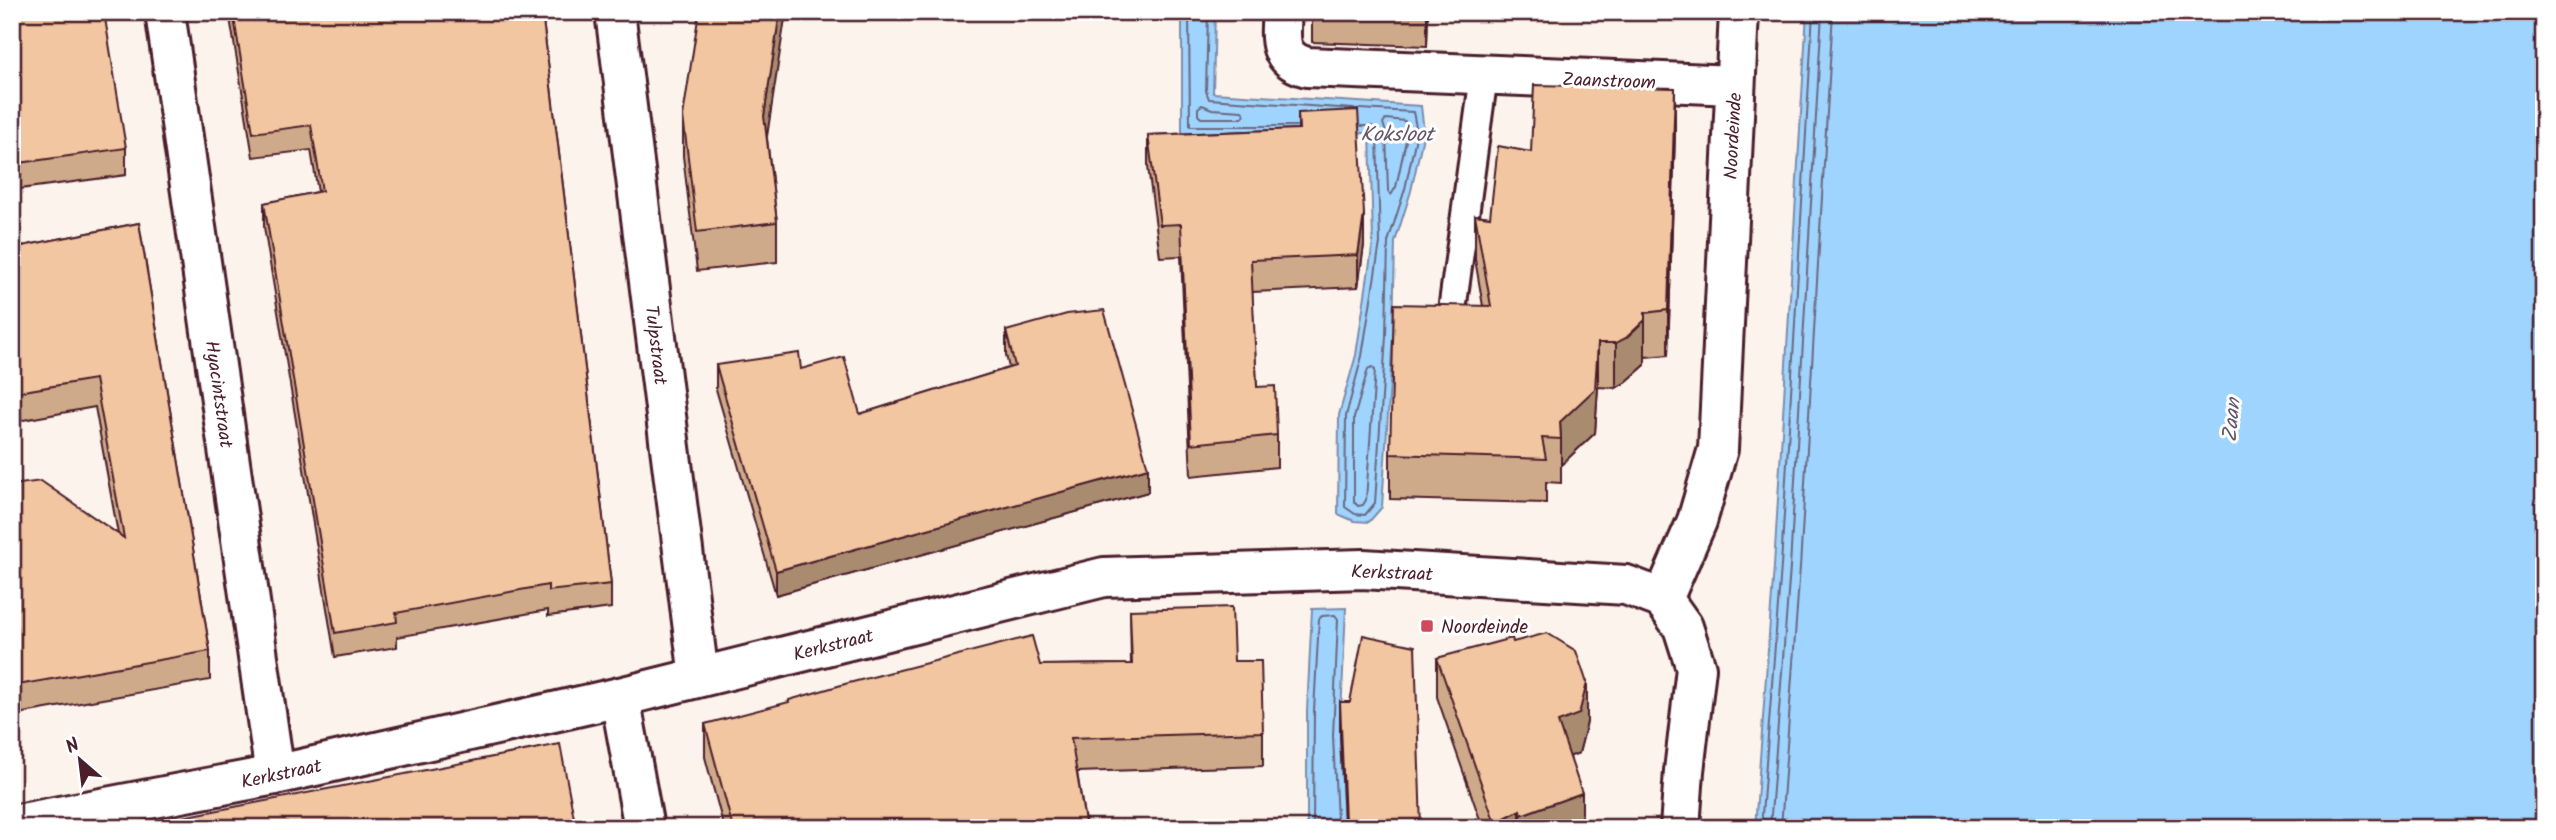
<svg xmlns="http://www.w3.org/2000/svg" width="2556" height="840" font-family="Kalam,sans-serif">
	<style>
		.water { fill: #9fd4fe; stroke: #7d8caa; stroke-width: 2 }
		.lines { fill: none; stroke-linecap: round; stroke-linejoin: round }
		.shore { stroke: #6c677f; stroke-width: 2 }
		.lane-casing { stroke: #4a1f2b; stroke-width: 32 }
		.street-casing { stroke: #4a1f2b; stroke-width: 44 }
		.secondary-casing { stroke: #4a1f2b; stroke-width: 44 }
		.lane { stroke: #fff; stroke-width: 26 }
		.street { stroke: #fff; stroke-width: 38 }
		.secondary { stroke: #fff; stroke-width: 38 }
		.wall { fill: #cfaa8a; stroke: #4a1f2b; stroke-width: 2 }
		.shaded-wall { fill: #a98b70; stroke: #4a1f2b; stroke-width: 2 }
		.building { fill: #f1c6a0; stroke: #4a1f2b; stroke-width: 2 }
		.poi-dot { fill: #d1495b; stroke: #fff; stroke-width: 2.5 }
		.labels { text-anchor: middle; stroke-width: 6; stroke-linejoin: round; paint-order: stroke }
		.street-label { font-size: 19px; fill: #4a1f2b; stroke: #fff }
		.poi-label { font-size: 19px; fill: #4a1f2b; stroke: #fff; text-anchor: start }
		.water-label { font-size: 21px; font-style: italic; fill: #64556a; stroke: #fff }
	</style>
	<rect width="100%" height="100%" fill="#fcf4ec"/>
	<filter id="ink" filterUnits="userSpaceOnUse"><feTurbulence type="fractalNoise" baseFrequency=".0143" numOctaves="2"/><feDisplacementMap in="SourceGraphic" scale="14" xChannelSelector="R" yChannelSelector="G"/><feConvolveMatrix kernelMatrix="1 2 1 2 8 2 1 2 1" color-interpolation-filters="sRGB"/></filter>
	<g filter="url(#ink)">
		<!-- water -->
		<g class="water">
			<polygon points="1182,12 1215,12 1213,93 1421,106 1424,132 1411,191 1395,242 1393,336 1382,507 1369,522 1354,521 1338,514 1339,415 1356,355 1373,242 1370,133 1182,134"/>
			<polygon points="1807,12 2544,12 2544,828 1755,828 1774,566"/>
			<polygon points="1346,608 1340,736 1344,828 1307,828 1307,711 1312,609"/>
		</g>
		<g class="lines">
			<!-- shore -->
			<g class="shore">
				<polyline points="1189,12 1190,126 1296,126"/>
				<polyline points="1208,12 1206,91 1209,99 1354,109"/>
				<polygon points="1202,105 1212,109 1242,111 1245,115 1242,118 1201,118 1198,115 1198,108"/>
				<polyline points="1360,109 1413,112 1417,132 1405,189 1388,242 1386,336 1375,503 1365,515 1355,514 1345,507 1346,416 1362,356 1380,243 1377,133 1372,126 1361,126"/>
				<polygon points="1386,119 1405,121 1408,131 1396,187 1391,195 1388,191 1386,133 1383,123"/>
				<polygon points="1372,367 1375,370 1366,500 1363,505 1358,506 1354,502 1354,418 1368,369"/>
				<polyline points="1313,825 1314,711 1319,619 1322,616 1335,615 1338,619 1333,736 1337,821"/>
				<polyline points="1761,828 1781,566 1813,12"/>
				<polyline points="1770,828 1790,567 1822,12"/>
				<polyline points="1781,828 1800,567 1833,12"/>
			</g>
			<defs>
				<polyline id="lane" points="1451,318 1484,75"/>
				<g id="street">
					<polyline points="165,12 275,775"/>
					<polyline points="615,12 699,677"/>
					<path d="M1282 12C1280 39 1277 59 1307 67L1734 85"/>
					<polyline points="620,697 644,828"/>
				</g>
				<g id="secondary">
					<polyline points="1663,599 1697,521 1718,449 1739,12"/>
					<polyline points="1663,599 1683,627 1696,668 1684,771 1680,828"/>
					<polyline points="12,825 275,775 620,697 1104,577 1363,569 1626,585 1663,599"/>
				</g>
			</defs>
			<!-- lane casing -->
			<use href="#lane" class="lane-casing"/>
			<!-- street casing -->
			<use href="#street" class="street-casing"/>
			<!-- secondary casing -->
			<use href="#secondary" class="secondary-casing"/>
			<!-- lane -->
			<use href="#lane" class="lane"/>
			<!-- street -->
			<use href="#street" class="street"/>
			<!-- secondary -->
			<use href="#secondary" class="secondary"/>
		</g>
		<!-- wall -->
		<g class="wall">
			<polygon points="12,12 126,148 126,175 12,190"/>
			<polygon points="229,12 542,12 611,584 611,608 548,616 548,610 397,637 397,647 335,657 264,227 264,203 318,192 311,150 253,157"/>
			<polygon points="1312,12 1428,12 1427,46 1312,42"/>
			<polygon points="1298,113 1364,245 1358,287 1252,292 1257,387 1277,435 1277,467 1191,476 1181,256 1160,257 1148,167 1148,135 1298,129"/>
			<polygon points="683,116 767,138 777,222 777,262 697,271 683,156"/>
			<polygon points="1675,133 1668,355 1645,357 1645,365 1626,382 1616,388 1598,387 1595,433 1561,465 1561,483 1546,482 1546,503 1390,499 1390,454 1483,306 1475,259 1475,215 1490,217 1531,152"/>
			<polygon points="139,223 210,651 210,680 12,715 12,485 118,534 95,407 12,422 12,248"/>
			<polygon points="1006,331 1148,492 776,595 716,389 716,365 801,369 860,414 1009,368 1006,355"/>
			<polygon points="1130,610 1234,661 1263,732 1263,766 1077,772 1086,828 724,828 705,757 705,724 1040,665 1131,664"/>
			<polygon points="1513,642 1587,722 1579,753 1570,756 1582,828 1483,828 1437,697 1437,658"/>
			<polygon points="1340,702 1421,828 1344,822 1340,736"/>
			<polygon points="574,818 574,828 126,828"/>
		</g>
		<!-- shaded-wall -->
		<g class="shaded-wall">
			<polygon points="780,12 786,12 764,156 764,116"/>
			<polygon points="1427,12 1428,12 1427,46"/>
			<polygon points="1675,88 1675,133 1668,355 1668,310"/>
			<polygon points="1364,214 1364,245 1358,287 1358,255"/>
			<polygon points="1645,313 1645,365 1626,382 1616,388 1616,343"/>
			<polygon points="1598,343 1598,387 1595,433 1561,465 1561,439 1560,422"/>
			<polygon points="1148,468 1148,492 776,595 776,571"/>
			<polygon points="1587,683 1587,722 1579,753 1558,761 1558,722"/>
			<polygon points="1582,793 1582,828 1521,828 1521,815"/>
			<polygon points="1520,810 1520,828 1495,828 1495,823"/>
		</g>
		<!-- building -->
		<g class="building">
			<polygon points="12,12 104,12 126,148 12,164"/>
			<polygon points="233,12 542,12 611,584 548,591 548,585 396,613 397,622 335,633 264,203 322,191 311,125 253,133"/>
			<polygon points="699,12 780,12 764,116 777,222 697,232 683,116"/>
			<polygon points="1534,85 1675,88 1668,310 1645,313 1645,320 1626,338 1616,343 1598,343 1595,389 1560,422 1561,439 1542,438 1546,459 1390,454 1394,304 1491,306 1475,215 1490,217 1498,146 1531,152"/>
			<polygon points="1358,110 1364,214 1358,255 1251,260 1257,387 1275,386 1277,435 1191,444 1181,224 1160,225 1148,135 1299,129 1298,113"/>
			<polygon points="139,223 210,651 12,686 12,485 41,481 124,538 95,379 12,393 12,248"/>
			<polygon points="1104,310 1148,468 776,571 716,365 799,353 801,369 844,357 860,414 1015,366 1006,331 1067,314"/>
			<polygon points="1232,607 1234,661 1261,661 1263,732 1071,738 1086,828 733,828 705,724 789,702 789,700 845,684 1032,636 1040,665 1132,664 1130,610"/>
			<polygon points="1547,633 1576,651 1587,683 1579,714 1558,722 1582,793 1521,815 1520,810 1495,823 1437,658 1512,638 1513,642"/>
			<polygon points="1363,635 1415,646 1421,828 1310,828 1345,821 1340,702 1350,702"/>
			<polygon points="560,744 574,818 520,828 126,828"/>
		</g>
	</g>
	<!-- markers -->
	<rect class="poi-dot" x="1420" y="619" width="14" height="14" rx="3.5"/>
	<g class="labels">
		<!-- street labels -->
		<g class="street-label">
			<text transform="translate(1609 80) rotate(2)" y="7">Zaanstroom</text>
			<text transform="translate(1732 136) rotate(-87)" y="7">Noordeinde</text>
			<text transform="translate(657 345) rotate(83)" y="7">Tulpstraat</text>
			<text transform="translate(220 394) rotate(82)" y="7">Hyacintstraat</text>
			<text transform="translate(1392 572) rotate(2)" y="7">Kerkstraat</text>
			<text transform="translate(833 644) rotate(-14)" y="7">Kerkstraat</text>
			<text transform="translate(281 773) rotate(-12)" y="7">Kerkstraat</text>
		</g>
		<!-- poi labels -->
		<g class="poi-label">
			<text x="1441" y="633">Noordeinde</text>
		</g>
		<!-- water labels -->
		<g class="water-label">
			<text x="1397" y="141">Koksloot</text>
			<text transform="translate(2231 420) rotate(-85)" y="7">Zaan</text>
		</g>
	</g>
	<!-- margin -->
	<rect width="2556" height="840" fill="none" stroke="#fff" stroke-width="42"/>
	<rect x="21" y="21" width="2514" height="798" fill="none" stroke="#4a1f2b" stroke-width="2.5" filter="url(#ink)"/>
	<!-- north arrow -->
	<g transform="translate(80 760) rotate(332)" stroke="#ffffff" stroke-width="5" paint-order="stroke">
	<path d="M0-5L12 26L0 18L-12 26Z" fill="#4a1f2b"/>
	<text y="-10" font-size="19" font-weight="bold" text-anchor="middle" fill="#4a1f2b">N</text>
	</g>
</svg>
